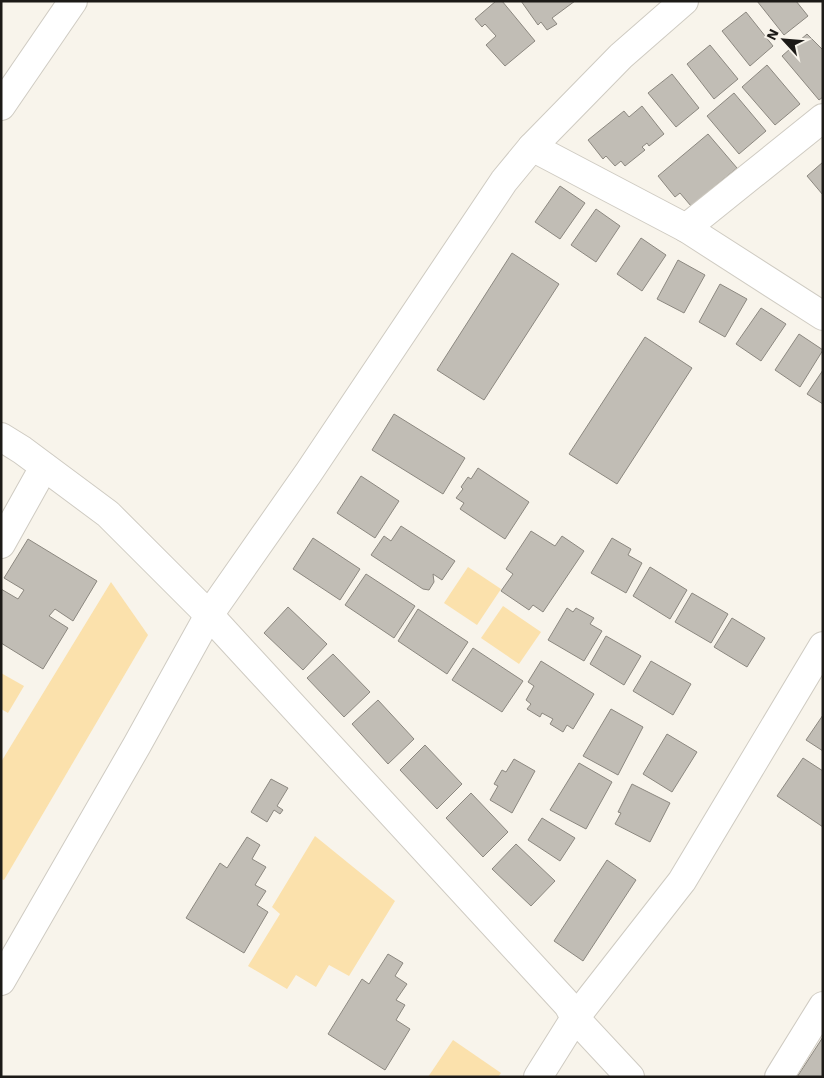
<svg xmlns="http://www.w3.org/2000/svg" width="824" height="1078" font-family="'Work Sans',sans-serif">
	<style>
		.green { fill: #fbe1ac }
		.building { fill: #c1bdb5; stroke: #8c8880 }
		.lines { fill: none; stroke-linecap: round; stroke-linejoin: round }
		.minor-casing { stroke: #cfcbc2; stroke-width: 30 }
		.minor { stroke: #fff; stroke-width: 28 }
	</style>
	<rect width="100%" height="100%" fill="#f8f4eb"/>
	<!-- green -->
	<g class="green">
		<polygon points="468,567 501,589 477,625 444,603"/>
		<polygon points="111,582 148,635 4,880 1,879 1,762"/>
		<polygon points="503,606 541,632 519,664 481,638"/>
		<polygon points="1,673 24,686 8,713 1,709"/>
		<polygon points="315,836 395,901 349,976 329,965 316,987 296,975 287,989 248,966 280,914 272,907"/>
		<polygon points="453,1040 501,1073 498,1077 428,1077"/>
	</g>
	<!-- building -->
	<g class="building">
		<polygon points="496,1 502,1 535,41 505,66 486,45 496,36 485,24 482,27 475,19"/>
		<polygon points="521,1 575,1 552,18 557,24 547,30 541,22 538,25"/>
		<polygon points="757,1 796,1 808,16 784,35"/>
		<polygon points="746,12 773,46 750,66 722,31"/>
		<polygon points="807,34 823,50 823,97 819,100 782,56"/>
		<polygon points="710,45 738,79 714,99 687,64"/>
		<polygon points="767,65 800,104 775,125 742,87"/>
		<polygon points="672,74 699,108 676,127 648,93"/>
		<polygon points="734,93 766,131 739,154 707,116"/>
		<polygon points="642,106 664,134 649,146 647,143 642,147 645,150 625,166 621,161 615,166 606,156 603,159 588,140 624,111 629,117"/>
		<polygon points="708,134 737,168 691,206 680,193 675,197 658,176"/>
		<polygon points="823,162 823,195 807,176"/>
		<polygon points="560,186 585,203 560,239 535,222"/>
		<polygon points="596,209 620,226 596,262 571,245"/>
		<polygon points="641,238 666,255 642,291 617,274"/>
		<polygon points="512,253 559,284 484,400 437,370"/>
		<polygon points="678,260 705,275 684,313 657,299"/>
		<polygon points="720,284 747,299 725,337 699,322"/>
		<polygon points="761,308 786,324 761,361 736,344"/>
		<polygon points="799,334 823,350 800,387 775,370"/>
		<polygon points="645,337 692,368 617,484 569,454"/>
		<polygon points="823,370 823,404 807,394"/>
		<polygon points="394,414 465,458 443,494 372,450"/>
		<polygon points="478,468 529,502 505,539 460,509 464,503 456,498 463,489 461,487 468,477 471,479"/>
		<polygon points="361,476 399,501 375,538 337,513"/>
		<polygon points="401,526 455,561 442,580 433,574 434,582 429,590 423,589 371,555 384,536 391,541"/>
		<polygon points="531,531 555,546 562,536 584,551 543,612 533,605 529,610 501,591 513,574 506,569"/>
		<polygon points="313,538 360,569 340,600 293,569"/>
		<polygon points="612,538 631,549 628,555 642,563 626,593 591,573"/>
		<polygon points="28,539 97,581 73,621 55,609 49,616 68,628 43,669 1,643 1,589 18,599 24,590 4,578"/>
		<polygon points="650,567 687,590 670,619 633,596"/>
		<polygon points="366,574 415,606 394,638 345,605"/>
		<polygon points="692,593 728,614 711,643 675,622"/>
		<polygon points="288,607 327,644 303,670 264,633"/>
		<polygon points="567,608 573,612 576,608 594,618 590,624 602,631 584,661 548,640"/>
		<polygon points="418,609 468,642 447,674 398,641"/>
		<polygon points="732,618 765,638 747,667 714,647"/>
		<polygon points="606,636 641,656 624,685 590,664"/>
		<polygon points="473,648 523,681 502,712 452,680"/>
		<polygon points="333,654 370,692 344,717 307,678"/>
		<polygon points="541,661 594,694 573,729 567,725 563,732 550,724 553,719 542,713 540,717 527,709 531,704 526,700 534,686 528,682"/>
		<polygon points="651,661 691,684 673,715 633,691"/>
		<polygon points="378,700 414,739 388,764 352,724"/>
		<polygon points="611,709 643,727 618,775 583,756"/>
		<polygon points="823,715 823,751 806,740"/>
		<polygon points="667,734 697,752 672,792 643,774"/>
		<polygon points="425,745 462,784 437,809 400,770"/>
		<polygon points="803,758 823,771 823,827 777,796"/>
		<polygon points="514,759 535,771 512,813 490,800 498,786 494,784 502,770 506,772"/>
		<polygon points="579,763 612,782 586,829 550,810"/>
		<polygon points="271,779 288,788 277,806 283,810 280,814 274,810 267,822 251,812"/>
		<polygon points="632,784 670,803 650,842 615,824 621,813 618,812"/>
		<polygon points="471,793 508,832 483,857 446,818"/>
		<polygon points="542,818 575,838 560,861 528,840"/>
		<polygon points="247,837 260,845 252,859 266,867 255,885 266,891 257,905 268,912 244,953 186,918 220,863 227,868"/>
		<polygon points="516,844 555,881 531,906 492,869"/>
		<polygon points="607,860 636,880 583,961 554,941"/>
		<polygon points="388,954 403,963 395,976 407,984 396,1000 405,1005 396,1020 410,1029 385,1070 328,1034 362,979 369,984"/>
		<polygon points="823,1037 823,1077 797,1077"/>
	</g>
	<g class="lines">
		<defs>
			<g id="minor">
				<polyline points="1,106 73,1"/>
				<polyline points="532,147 686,228 823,316"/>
				<polyline points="686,228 823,118"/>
				<polyline points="1,437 22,450 108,514 209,615 568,1005 575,1018 630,1077"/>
				<polyline points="1,544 44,467"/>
				<polyline points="1,981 137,745 209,615 309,472 504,181 532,147 621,56 684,1"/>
				<polyline points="538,1077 575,1018 682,881 823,646"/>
				<polyline points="779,1077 823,1006"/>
			</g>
		</defs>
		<!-- minor casing -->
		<use href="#minor" class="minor-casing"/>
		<!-- minor -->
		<use href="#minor" class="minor"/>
	</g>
	<!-- border -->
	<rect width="824" height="1078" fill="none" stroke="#1c1a17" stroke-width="5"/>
	<!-- north arrow -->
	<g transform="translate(784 40) rotate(296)" stroke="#f8f4eb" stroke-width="4" paint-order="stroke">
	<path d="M0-4L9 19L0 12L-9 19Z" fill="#1c1a17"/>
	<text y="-8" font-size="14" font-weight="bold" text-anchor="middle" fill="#1c1a17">N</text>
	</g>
</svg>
